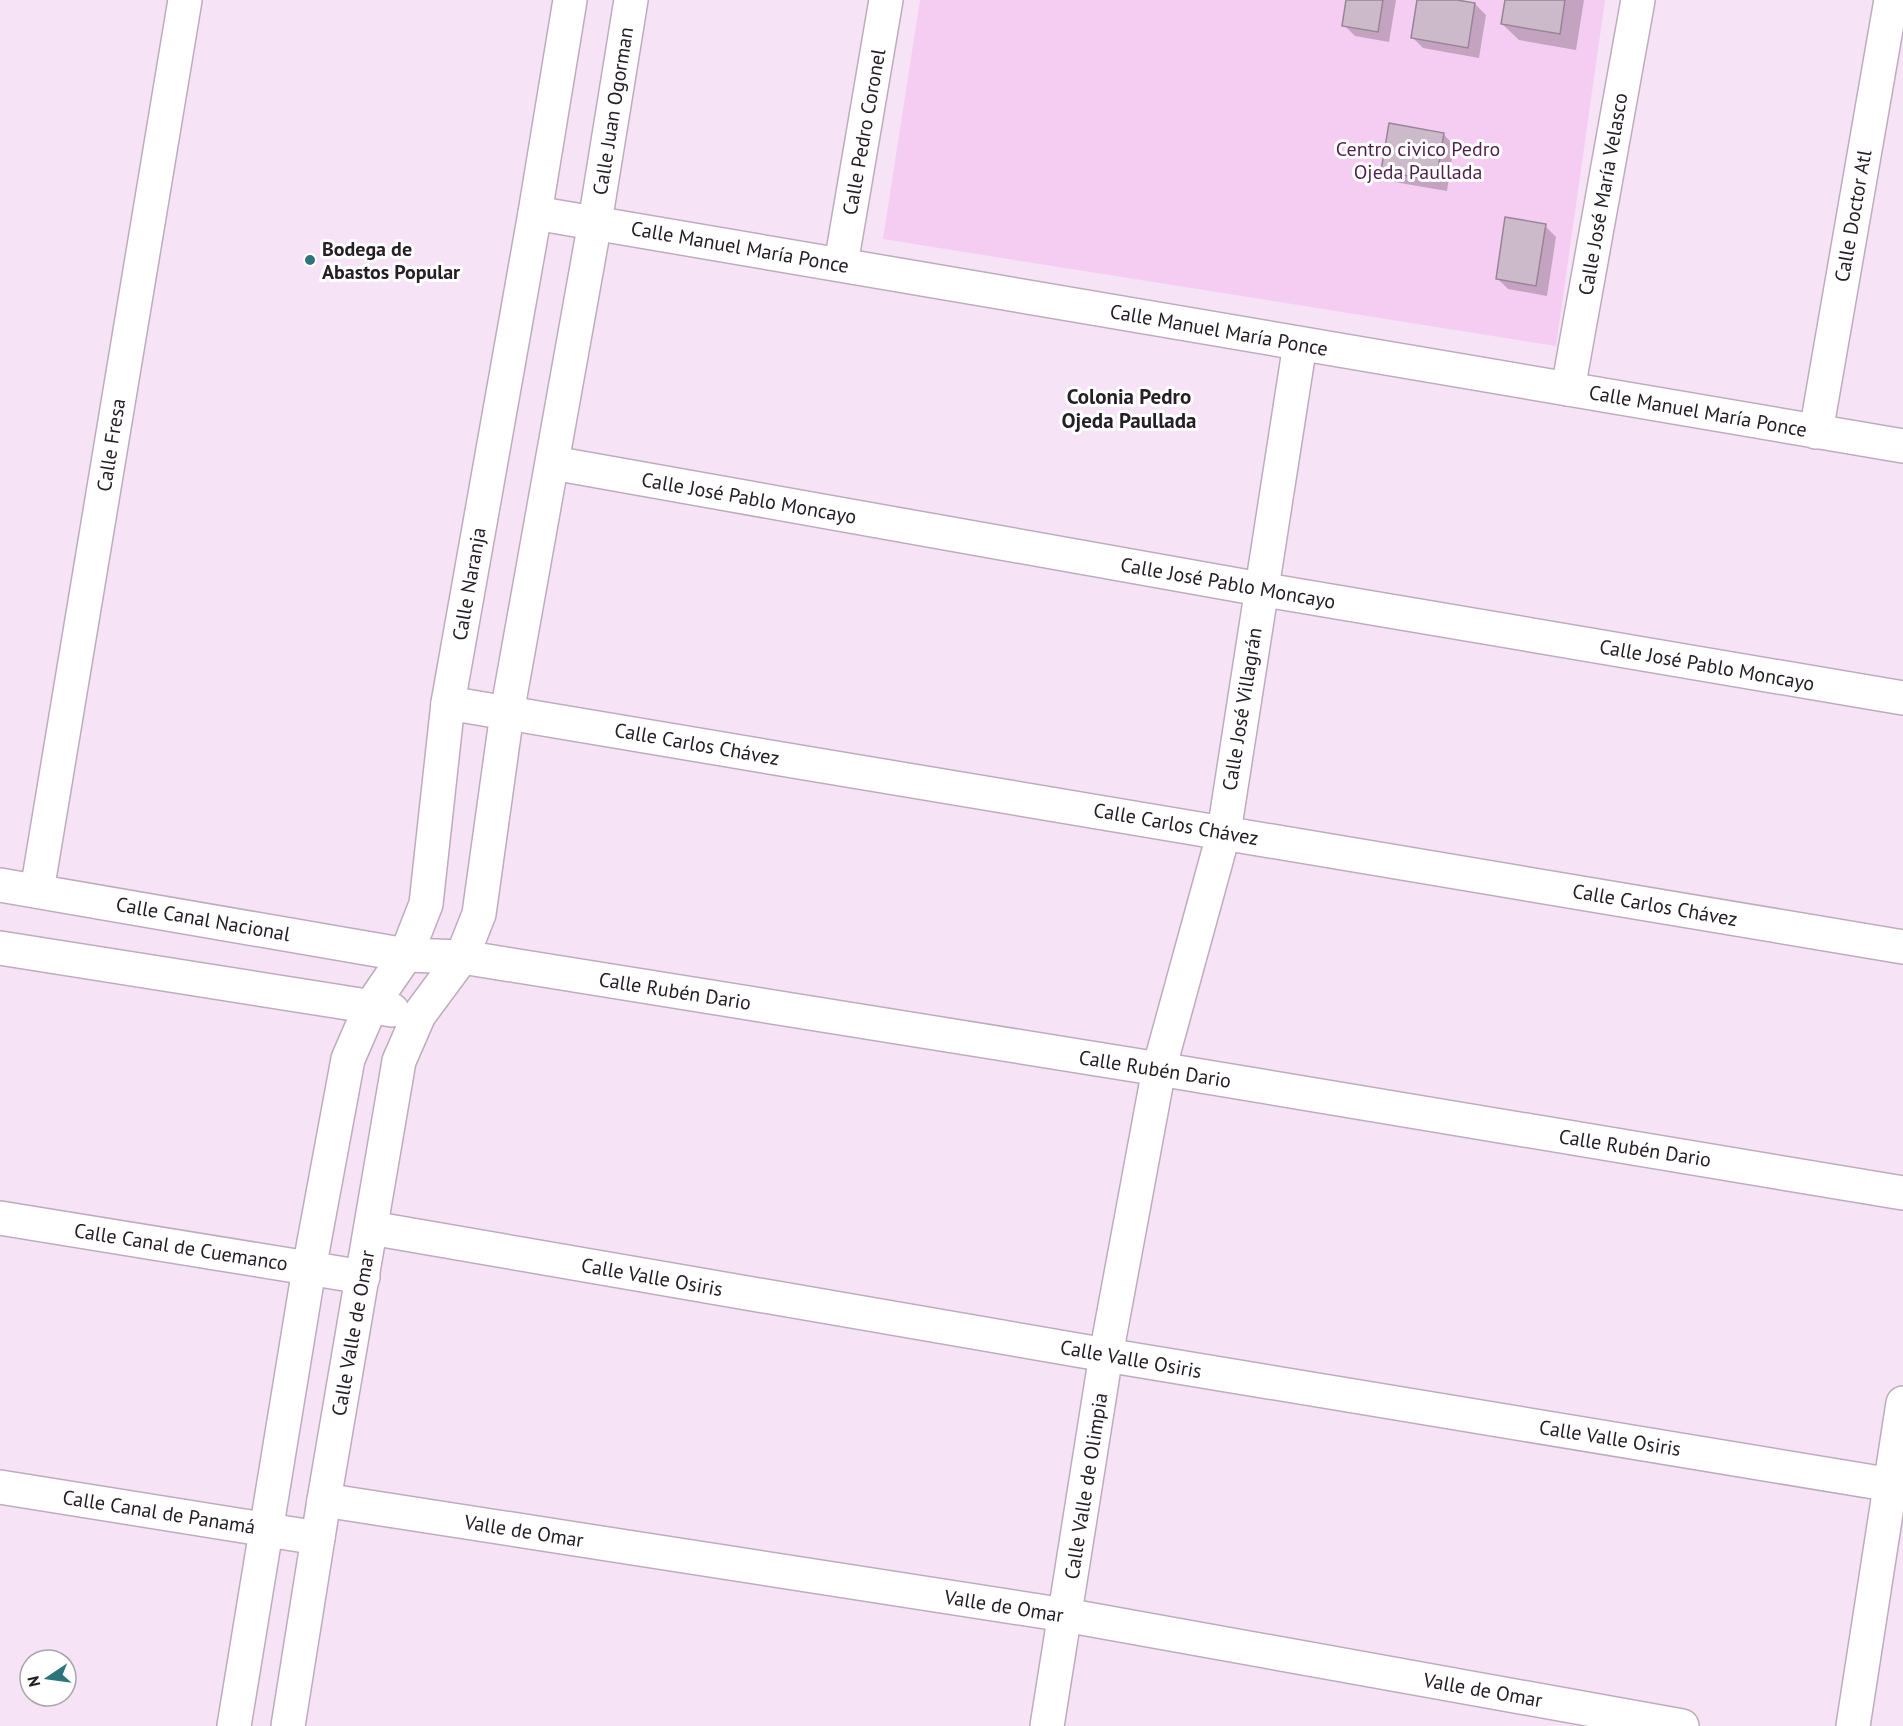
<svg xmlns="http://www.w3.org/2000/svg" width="1903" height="1726" font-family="'PT Sans',sans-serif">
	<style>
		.green { fill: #f5ccf2 }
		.shadow { fill: #0003 }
		.building { fill: #ccbacb; stroke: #968595; stroke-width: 1.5 }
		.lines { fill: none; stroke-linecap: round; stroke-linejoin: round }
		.minor-casing { stroke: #beacbd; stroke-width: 36 }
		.minor { stroke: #fff; stroke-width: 33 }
		.poi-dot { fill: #2c757e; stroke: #fff; stroke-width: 2 }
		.labels { text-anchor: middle; stroke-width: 6; stroke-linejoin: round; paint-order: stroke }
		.street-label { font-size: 20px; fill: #262026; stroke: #fff }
		.park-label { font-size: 20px; fill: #4f1f4e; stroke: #fff }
		.poi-label { font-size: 20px; font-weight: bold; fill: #262026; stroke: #fff; text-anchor: start }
		.neighbourhood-label { font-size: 21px; font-weight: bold; fill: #262026; stroke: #fff }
	</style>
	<rect width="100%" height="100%" fill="#f6e3f5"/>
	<!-- green -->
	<polygon class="green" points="920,0 1605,0 1556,346 883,239"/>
	<!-- shadow -->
	<g class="shadow">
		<polygon points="1348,0 1396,0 1389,42 1355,36 1344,25"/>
		<polygon points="1419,0 1448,0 1475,4 1486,15 1479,58 1423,48 1412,37"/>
		<polygon points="1506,0 1584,0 1576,50 1519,40 1502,24"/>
		<polygon points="1443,134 1454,145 1447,191 1394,182 1383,171"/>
		<polygon points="1545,226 1556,237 1547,296 1508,289 1497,278"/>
	</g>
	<!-- building -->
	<g class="building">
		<polygon points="1346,0 1383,0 1378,32 1342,26"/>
		<polygon points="1417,0 1457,0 1475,3 1468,48 1411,38"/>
		<polygon points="1505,0 1565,0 1560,34 1501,24"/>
		<polygon points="1389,123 1444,133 1436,181 1381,171"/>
		<polygon points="1505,217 1546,224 1536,286 1496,279"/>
	</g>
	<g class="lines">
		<defs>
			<g id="minor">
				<polyline points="535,213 1903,446"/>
				<polyline points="841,264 886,0"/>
				<polyline points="1568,389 1638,0"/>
				<polyline points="1816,432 1891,0"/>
				<polyline points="553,463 1260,589 1903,698"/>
				<polyline points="448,703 1903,947"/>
				<polyline points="0,885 406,955 462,957 1159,1069 1903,1193"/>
				<polyline points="37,891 185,0"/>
				<polyline points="0,948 392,1010"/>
				<polyline points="0,1218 363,1277"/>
				<polyline points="371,1228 1106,1355 1892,1485"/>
				<polyline points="0,1487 318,1538"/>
				<polyline points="324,1500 1065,1615 1682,1726"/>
				<polyline points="234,1726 309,1269 348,1059 371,1006 406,955 426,904 448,703 535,213 570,0"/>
				<polyline points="288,1726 324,1500 399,1061 419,1015 462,957 479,914 507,713 595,222 631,0"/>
				<polyline points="1047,1726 1106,1355 1159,1069 1224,832 1300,344"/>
				<polyline points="1853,1726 1903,1403"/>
			</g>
		</defs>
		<!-- minor casing -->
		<use href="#minor" class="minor-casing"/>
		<!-- minor -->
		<use href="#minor" class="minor"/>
	</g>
	<!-- markers -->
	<circle class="poi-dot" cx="310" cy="260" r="6"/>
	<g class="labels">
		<!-- street labels -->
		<g class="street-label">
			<text transform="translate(613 111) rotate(-81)" y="7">Calle Juan Ogorman</text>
			<text transform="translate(864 132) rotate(-80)" y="7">Calle Pedro Coronel</text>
			<text transform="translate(1603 194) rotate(-80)" y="7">Calle José María Velasco</text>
			<text transform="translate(1853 216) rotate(-80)" y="7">Calle Doctor Atl</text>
			<text transform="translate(740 247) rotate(10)" y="7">Calle Manuel María Ponce</text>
			<text transform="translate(1219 330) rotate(10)" y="7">Calle Manuel María Ponce</text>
			<text transform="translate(1698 411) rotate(10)" y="7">Calle Manuel María Ponce</text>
			<text transform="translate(111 445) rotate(-81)" y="7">Calle Fresa</text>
			<text transform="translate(749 498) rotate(10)" y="7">Calle José Pablo Moncayo</text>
			<text transform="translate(1228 583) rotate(10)" y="7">Calle José Pablo Moncayo</text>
			<text transform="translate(469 584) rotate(-80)" y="7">Calle Naranja</text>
			<text transform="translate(1707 665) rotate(10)" y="7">Calle José Pablo Moncayo</text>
			<text transform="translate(1242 709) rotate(-81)" y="7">Calle José Villagrán</text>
			<text transform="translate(697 744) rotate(10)" y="7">Calle Carlos Chávez</text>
			<text transform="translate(1176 824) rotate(10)" y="7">Calle Carlos Chávez</text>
			<text transform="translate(1655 905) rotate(10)" y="7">Calle Carlos Chávez</text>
			<text transform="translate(203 919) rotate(10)" y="7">Calle Canal Nacional</text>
			<text transform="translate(675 991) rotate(9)" y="7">Calle Rubén Dario</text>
			<text transform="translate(1155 1069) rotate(9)" y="7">Calle Rubén Dario</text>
			<text transform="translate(1635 1148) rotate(9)" y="7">Calle Rubén Dario</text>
			<text transform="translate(181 1247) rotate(9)" y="7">Calle Canal de Cuemanco</text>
			<text transform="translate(652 1277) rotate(10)" y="7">Calle Valle Osiris</text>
			<text transform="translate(353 1333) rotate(-80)" y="7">Calle Valle de Omar</text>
			<text transform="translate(1131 1359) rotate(10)" y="7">Calle Valle Osiris</text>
			<text transform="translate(1610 1438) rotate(9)" y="7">Calle Valle Osiris</text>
			<text transform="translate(1086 1486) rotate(-81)" y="7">Calle Valle de Olimpia</text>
			<text transform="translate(159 1512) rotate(9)" y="7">Calle Canal de Panamá</text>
			<text transform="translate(524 1531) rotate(9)" y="7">Valle de Omar</text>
			<text transform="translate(1004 1606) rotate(9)" y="7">Valle de Omar</text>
			<text transform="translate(1483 1690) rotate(10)" y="7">Valle de Omar</text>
		</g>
		<!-- park labels -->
		<g class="park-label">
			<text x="1418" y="156">Centro civico Pedro<tspan x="1418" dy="23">Ojeda Paullada</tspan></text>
		</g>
		<!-- poi labels -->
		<g class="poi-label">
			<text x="322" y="256">Bodega de<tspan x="322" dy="23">Abastos Popular</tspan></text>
		</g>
		<!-- neighbourhood labels -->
		<g class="neighbourhood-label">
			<text x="1129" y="404">Colonia Pedro<tspan x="1129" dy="24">Ojeda Paullada</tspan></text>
		</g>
	</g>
	<!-- north arrow -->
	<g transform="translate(48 1678) rotate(257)"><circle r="28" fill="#ffffff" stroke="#a8a6a8" stroke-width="1.5"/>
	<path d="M0-4.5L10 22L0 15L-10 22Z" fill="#2c757e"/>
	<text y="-9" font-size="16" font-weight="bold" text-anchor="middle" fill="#262026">N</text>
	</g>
</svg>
